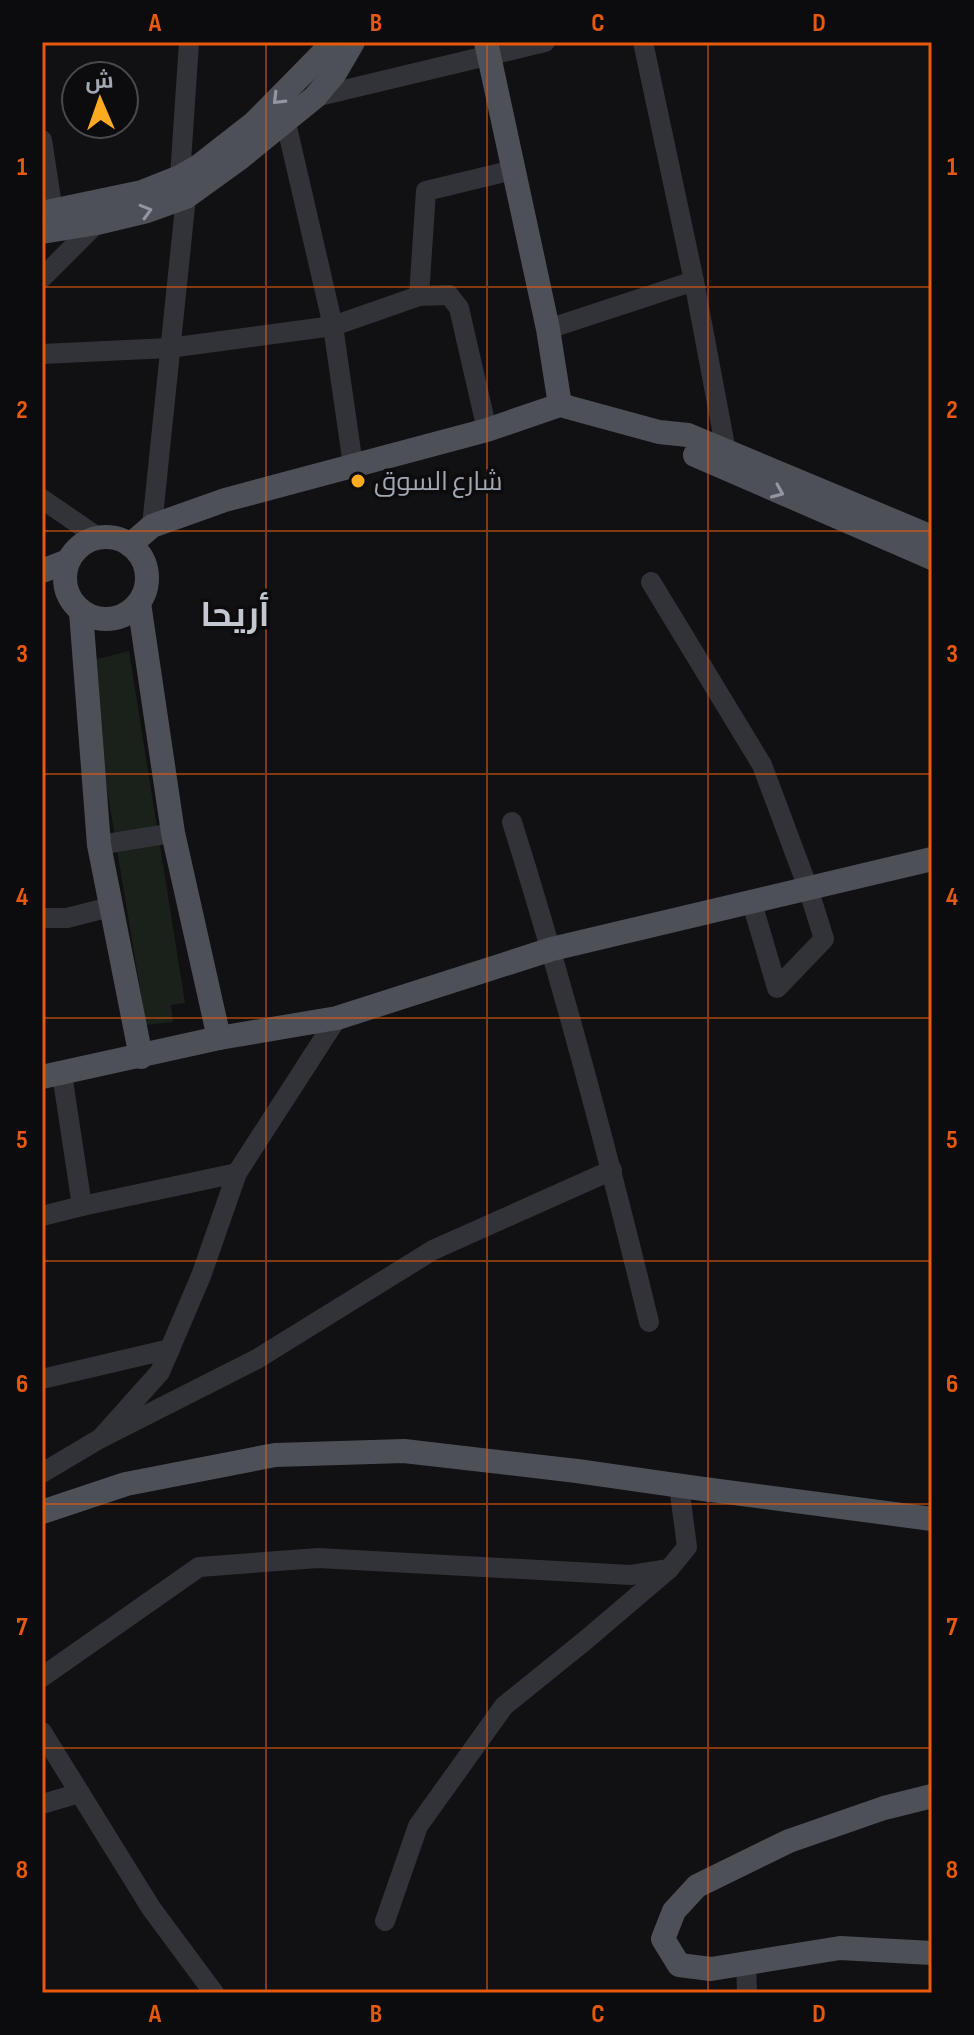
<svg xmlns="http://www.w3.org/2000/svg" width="974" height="2035" font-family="'Sofia Sans Condensed',Cairo,sans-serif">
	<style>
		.green { fill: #19211a }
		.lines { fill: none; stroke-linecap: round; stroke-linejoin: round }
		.minor { stroke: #323338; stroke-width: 20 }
		.major { stroke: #4e5057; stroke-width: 24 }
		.oneway { stroke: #9196a1 }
		.grid { fill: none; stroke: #e8590c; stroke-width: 2; stroke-opacity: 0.55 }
		.poi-dot { fill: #fcab20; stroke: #0c0c0e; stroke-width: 3 }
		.labels { text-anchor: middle; stroke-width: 7; stroke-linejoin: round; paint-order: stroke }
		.poi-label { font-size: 26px; fill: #a2a8b4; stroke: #0c0c0e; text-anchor: start }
		.district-label { font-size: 34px; font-weight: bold; fill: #c3c7d0; stroke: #0c0c0e }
		.neatline { fill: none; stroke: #e8590c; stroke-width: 3 }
		.grid-label { font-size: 26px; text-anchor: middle; font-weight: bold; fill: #e8590c }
	</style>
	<rect width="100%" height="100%" fill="#111113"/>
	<!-- green -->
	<polygon class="green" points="129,651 185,1003 171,1005 173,1022 146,1025 86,662"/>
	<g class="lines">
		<!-- minor -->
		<g class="minor">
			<polyline points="643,42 694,281 726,451"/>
			<polyline points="315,97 545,42"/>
			<polyline points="286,123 333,326 353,465"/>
			<polyline points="42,140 53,212"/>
			<polyline points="180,177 189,42"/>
			<polyline points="42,278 97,223"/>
			<polyline points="419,296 426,191 513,170"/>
			<polyline points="548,329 694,281"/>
			<polyline points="42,354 169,348 333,326 419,296 449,295 459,308 487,430"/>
			<polyline points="42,499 99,538"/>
			<polyline points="152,526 186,197"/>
			<polyline points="651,582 762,765 808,888 824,939 777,988 752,903"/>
			<path d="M512 822C564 987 608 1154 649 1322"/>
			<polyline points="99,845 173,833"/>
			<polyline points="42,918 67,918 110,907"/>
			<polyline points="62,1074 82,1206"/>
			<polyline points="42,1216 82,1206 237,1173"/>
			<polyline points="42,1379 170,1349"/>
			<polyline points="101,1438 257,1359 433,1250 612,1170"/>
			<polyline points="42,1473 101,1438 160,1372 201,1276 237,1173 337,1018"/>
			<polyline points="42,1677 199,1567 318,1558 631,1575 669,1569 687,1547 679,1486"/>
			<polyline points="42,1732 151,1908 214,1993"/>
			<polyline points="42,1804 80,1793"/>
			<polyline points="385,1921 418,1826 504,1706 587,1639 669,1569"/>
			<polyline points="746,1963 747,1993"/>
		</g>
		<!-- major -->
		<g class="major">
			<polyline points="486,42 548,329 560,405"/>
			<polyline points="42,213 142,192 180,177 199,166 254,123 327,49 330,42"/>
			<polyline points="42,232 97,223 147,211 186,197 240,158 315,97 335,73 353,42"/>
			<polyline points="695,455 932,558"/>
			<circle cx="106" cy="578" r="41"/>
			<polyline points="130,545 152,526 225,500 487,430 560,405 659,432 688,435 932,537"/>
			<polyline points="42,571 68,561"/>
			<polyline points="139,603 173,833 219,1038"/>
			<polyline points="81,612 99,845 141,1057"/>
			<polyline points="42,1077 219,1038 337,1018 552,949 932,859"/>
			<polyline points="42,1512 126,1484 275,1455 404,1451 577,1471 696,1488 932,1519"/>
			<polyline points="932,1796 884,1808 789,1841 697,1886 674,1911 663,1939 679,1965 711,1969 840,1948 932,1953"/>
		</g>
	</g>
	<!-- one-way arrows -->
	<defs><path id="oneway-chevron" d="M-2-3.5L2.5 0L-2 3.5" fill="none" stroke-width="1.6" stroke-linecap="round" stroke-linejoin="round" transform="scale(2)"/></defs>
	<g class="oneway">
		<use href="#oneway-chevron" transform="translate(278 99) rotate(135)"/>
		<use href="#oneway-chevron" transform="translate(146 211) rotate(-16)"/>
		<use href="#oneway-chevron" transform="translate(778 492) rotate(23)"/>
	</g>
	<!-- grid -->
	<path class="grid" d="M266 42V1993M487 42V1993M708 42V1993M42 287H932M42 531H932M42 774H932M42 1018H932M42 1261H932M42 1504H932M42 1748H932"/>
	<!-- markers -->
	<circle class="poi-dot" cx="358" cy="481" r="8"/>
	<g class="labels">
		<!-- poi labels -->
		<g class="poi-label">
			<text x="374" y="490">شارع السوق</text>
		</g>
		<!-- district labels -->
		<g class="district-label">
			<text x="235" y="626">أريحا</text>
		</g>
	</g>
	<!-- border -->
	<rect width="974" height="2035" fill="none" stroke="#0c0c0e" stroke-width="88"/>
	<!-- north arrow -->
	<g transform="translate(100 100) rotate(358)"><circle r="38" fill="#0c0c0e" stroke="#484a50" stroke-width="2"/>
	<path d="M0-6L14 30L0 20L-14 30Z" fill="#fcab20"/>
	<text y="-12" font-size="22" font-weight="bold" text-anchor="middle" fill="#a2a8b4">ش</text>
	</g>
	<rect x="44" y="44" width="886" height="1947" class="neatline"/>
	<g class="grid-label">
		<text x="155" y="31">A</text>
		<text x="376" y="31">B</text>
		<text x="598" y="31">C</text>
		<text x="819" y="31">D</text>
		<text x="22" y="175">1</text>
		<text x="952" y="175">1</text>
		<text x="22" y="418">2</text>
		<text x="952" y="418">2</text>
		<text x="22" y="662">3</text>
		<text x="952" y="662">3</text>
		<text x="22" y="905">4</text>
		<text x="952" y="905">4</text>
		<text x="22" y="1148">5</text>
		<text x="952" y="1148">5</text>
		<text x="22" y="1392">6</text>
		<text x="952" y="1392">6</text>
		<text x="22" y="1635">7</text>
		<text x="952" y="1635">7</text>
		<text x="22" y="1878">8</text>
		<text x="952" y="1878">8</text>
		<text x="155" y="2022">A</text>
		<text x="376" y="2022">B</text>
		<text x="598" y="2022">C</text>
		<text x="819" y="2022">D</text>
	</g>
</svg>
